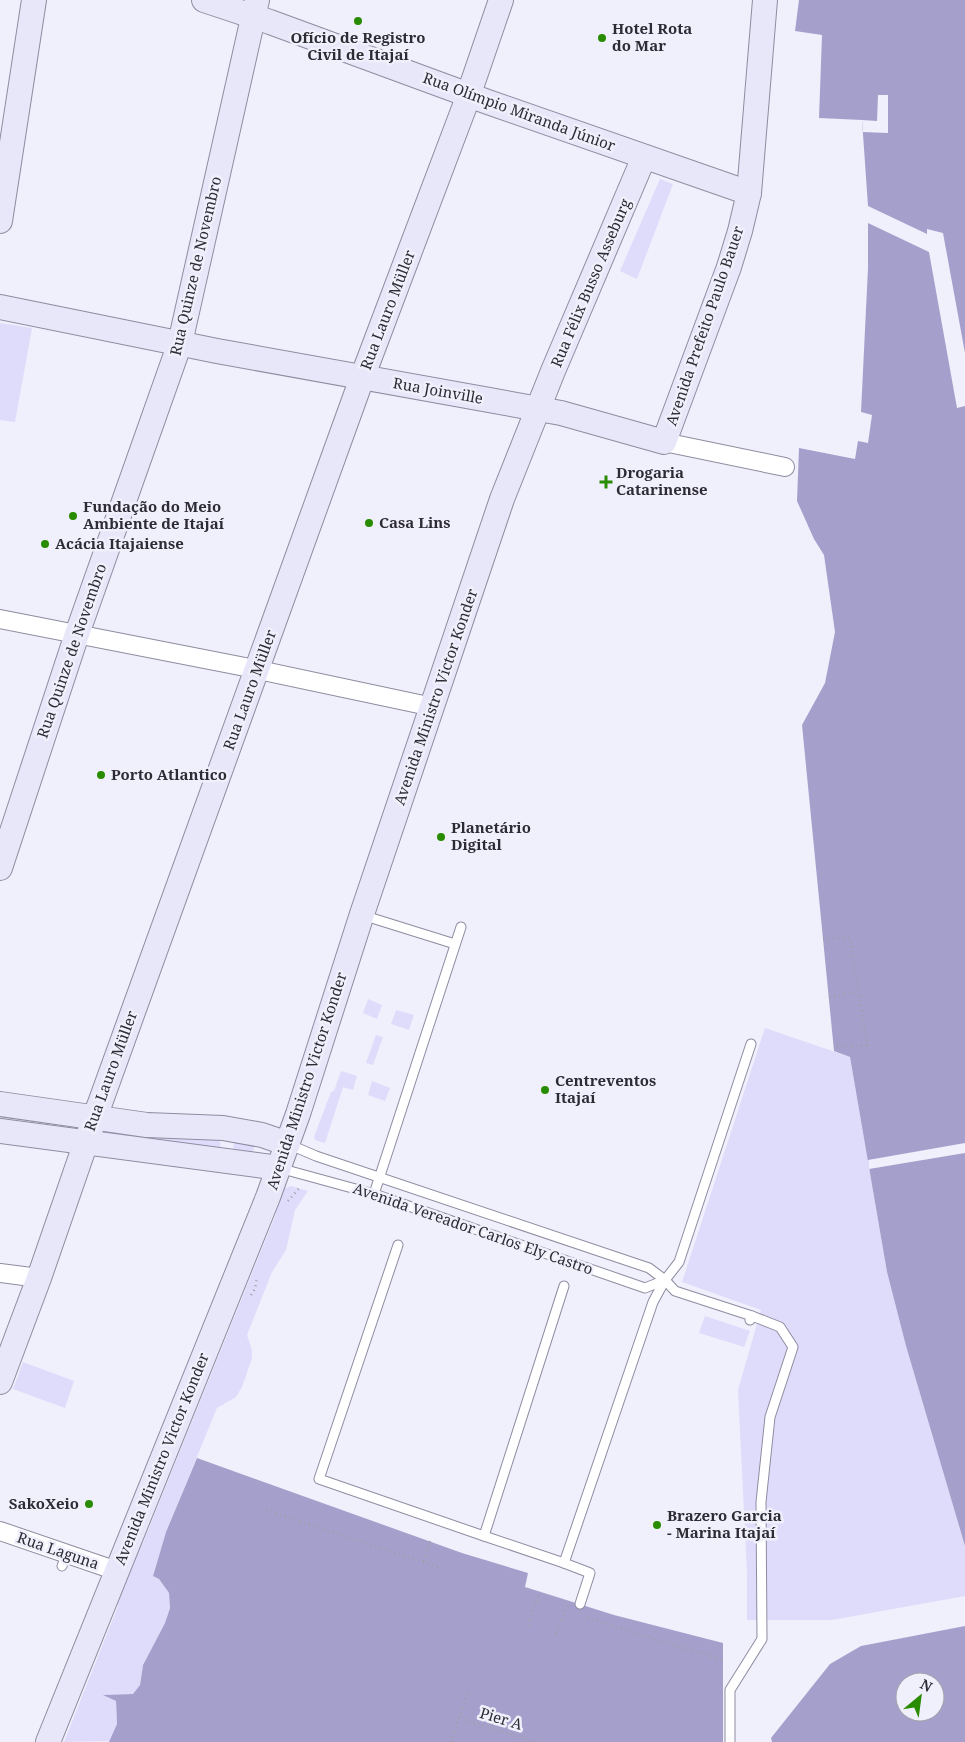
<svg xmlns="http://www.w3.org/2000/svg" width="965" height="1742" font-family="'Noto Serif',serif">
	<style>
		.green { fill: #dfdcfb }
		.water { fill: #a5a0cb; fill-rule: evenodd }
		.pier { fill: #f0effc }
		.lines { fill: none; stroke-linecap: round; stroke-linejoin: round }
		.lane-casing { stroke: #8e8ca0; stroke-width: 11 }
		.street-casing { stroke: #8e8ca0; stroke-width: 20 }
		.secondary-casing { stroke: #8e8ca0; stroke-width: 26 }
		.path { stroke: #9f9ea9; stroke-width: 2.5; stroke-dasharray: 1 4; stroke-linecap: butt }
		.lane { stroke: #fff; stroke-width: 9 }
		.street { stroke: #fff; stroke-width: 18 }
		.secondary { stroke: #e8e6f9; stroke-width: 24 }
		.poi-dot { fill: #288b00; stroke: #f0effc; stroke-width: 2 }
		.labels { text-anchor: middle; stroke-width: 5; stroke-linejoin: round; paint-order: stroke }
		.poi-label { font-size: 15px; font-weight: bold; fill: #2d2c34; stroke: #f0effc; text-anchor: start }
		.street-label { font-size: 15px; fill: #2d2c34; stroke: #f0effc }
	</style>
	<rect width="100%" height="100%" fill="#f0effc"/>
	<!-- green -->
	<g class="green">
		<polygon points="660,179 673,184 637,279 620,271"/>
		<polygon points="0,323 32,328 15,422 0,420"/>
		<polygon points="368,999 382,1005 377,1019 363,1013"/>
		<polygon points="396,1010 414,1015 409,1030 391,1024"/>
		<polygon points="765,1028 850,1057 887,1272 906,1346 965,1546 965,1596 832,1620 747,1620 747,1573 738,1390 761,1310 682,1282"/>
		<polygon points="376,1035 383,1037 373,1065 366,1063"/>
		<polygon points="341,1071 357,1076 353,1090 343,1087 325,1143 315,1140 314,1137 331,1092 334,1091"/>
		<polygon points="372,1081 390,1088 385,1101 368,1095"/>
		<path d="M105 1129 216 1136C220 1140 221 1143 220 1149L104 1133Z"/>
		<polygon points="234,1141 254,1143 253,1157 233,1153"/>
		<polygon points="291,1186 308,1191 295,1210 286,1250 272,1272 247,1335 252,1350 252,1358 242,1387 236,1397 217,1408 166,1532 153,1576 159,1579 169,1593 170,1608 165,1623 143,1665 140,1685 133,1694 104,1695 116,1701 117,1724 111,1741 64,1742 118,1606 115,1601 136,1548 142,1545 276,1214 273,1207 283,1189"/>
		<polygon points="705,1316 750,1331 744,1347 699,1333"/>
		<polygon points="23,1362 74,1381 65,1408 13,1389"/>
	</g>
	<!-- water -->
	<g class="water">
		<polygon points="799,0 965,0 965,1546 906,1346 887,1272 850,1057 834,1051 802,725 825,683 835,632 824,555 814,539 797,501 799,448 855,459 858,441 868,443 872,415 861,412 868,268 868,206 862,120 819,118 822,35 795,31"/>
		<polygon points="197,1458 462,1553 528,1573 525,1587 614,1615 723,1643 723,1742 109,1742 117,1724 116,1701 103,1695 133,1694 140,1685 143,1665 165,1623 170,1608 169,1593 159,1579 153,1576 166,1532"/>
		<path d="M965 1626V1742H772L771 1738 830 1664 861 1646ZM905 1682H935V1712H905Z"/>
	</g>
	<!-- pier -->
	<g class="pier">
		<polygon points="878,95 888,95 888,133 863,132 862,120 877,121"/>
		<polygon points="868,206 927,234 927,229 943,233 965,353 965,406 957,408 929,252 868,223"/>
		<polygon points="965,1143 965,1153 869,1169 868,1160"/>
		<rect x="723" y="1643" width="2" height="99"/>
	</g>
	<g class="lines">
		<defs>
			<g id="lane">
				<polyline points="362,915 455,944"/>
				<polyline points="288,1144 316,1156 649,1268 665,1280 675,1291 752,1316 750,1320"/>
				<polyline points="279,1168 374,1194 645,1288 665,1280"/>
				<polyline points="374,1194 461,927"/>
				<polyline points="398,1245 319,1479 484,1536"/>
				<polyline points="564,1286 484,1536 564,1563 653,1302 665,1280 679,1262 751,1044"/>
				<polyline points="564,1563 590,1573 580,1604"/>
				<polyline points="62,1566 67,1554"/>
				<polyline points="730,1742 730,1690 762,1639 761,1502 770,1417 793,1347 780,1327 752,1316"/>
			</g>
			<g id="street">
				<polyline points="664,442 785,467"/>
				<polyline points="0,619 240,666 433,707"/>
				<polyline points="0,1273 39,1278"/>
				<polyline points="0,1531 117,1571"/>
			</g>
			<g id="secondary">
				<polyline points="204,0 270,22 485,101 749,193"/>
				<polyline points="0,221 34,0"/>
				<polyline points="0,307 217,351 561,413 664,442 729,267 740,231 749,193 765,0"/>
				<polyline points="0,868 77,634 180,343 257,0"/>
				<polyline points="0,1104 147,1125 223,1128 262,1135 288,1144"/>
				<polyline points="0,1131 279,1168"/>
				<polyline points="0,1382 39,1278 86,1142 362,378 464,108 501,0"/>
				<polyline points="48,1742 268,1197 298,1114 362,914 502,499 553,371 644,157"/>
			</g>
		</defs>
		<!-- lane casing -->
		<use href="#lane" class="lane-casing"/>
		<!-- street casing -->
		<use href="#street" class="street-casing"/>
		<!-- secondary casing -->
		<use href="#secondary" class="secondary-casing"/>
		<!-- path -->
		<g class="path">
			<polyline points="823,939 850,938 867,1045 834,1047"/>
			<polyline points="829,997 858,992"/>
			<polyline points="288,1201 301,1186"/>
			<polyline points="251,1295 255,1289 257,1277"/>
			<polyline points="266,1510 442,1568"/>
			<polyline points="424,1561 430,1541"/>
			<polyline points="587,1618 723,1660"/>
			<polyline points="528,1625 540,1592"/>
			<polyline points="556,1634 568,1604"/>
			<polyline points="459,1718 536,1742"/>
			<polyline points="451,1742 468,1691"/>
		</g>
		<!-- lane -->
		<use href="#lane" class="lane"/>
		<!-- street -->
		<use href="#street" class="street"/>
		<!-- secondary -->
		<use href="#secondary" class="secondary"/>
	</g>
	<!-- markers -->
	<g class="poi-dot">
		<circle cx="358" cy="21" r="5"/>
		<circle cx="602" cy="38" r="5"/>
		<path d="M603.5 474.5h5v5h5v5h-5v5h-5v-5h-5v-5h5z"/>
		<circle cx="73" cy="516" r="5"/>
		<circle cx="369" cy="523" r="5"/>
		<circle cx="45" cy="544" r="5"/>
		<circle cx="101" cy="775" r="5"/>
		<circle cx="441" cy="837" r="5"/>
		<circle cx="545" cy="1090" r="5"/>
		<circle cx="89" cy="1504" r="5"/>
		<circle cx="657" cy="1525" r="5"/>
	</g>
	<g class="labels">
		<!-- poi labels -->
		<g class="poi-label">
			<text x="612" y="34">Hotel Rota<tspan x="612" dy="17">do Mar</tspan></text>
			<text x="358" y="43" text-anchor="middle">Ofício de Registro<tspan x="358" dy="17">Civil de Itajaí</tspan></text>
			<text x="616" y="478">Drogaria<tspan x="616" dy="17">Catarinense</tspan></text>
			<text x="83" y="512">Fundação do Meio<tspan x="83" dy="17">Ambiente de Itajaí</tspan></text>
			<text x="379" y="528">Casa Lins</text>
			<text x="55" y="549">Acácia Itajaiense</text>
			<text x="111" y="780">Porto Atlantico</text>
			<text x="451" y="833">Planetário<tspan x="451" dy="17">Digital</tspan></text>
			<text x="555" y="1086">Centreventos<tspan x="555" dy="17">Itajaí</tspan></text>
			<text x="79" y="1509" text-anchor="end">SakoXeio</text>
			<text x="667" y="1521">Brazero Garcia<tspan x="667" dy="17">- Marina Itajaí</tspan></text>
		</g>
		<!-- street labels -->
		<g class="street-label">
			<text transform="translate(519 112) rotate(20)" y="5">Rua Olímpio Miranda Júnior</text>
			<text transform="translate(196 266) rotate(-77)" y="5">Rua Quinze de Novembro</text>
			<text transform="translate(591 283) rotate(-67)" y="5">Rua Félix Busso Asseburg</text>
			<text transform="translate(388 310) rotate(-69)" y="5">Rua Lauro Müller</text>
			<text transform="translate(705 326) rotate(-71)" y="5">Avenida Prefeito Paulo Bauer</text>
			<text transform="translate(438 391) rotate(10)" y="5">Rua Joinville</text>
			<text transform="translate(72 651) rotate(-71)" y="5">Rua Quinze de Novembro</text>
			<text transform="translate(250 690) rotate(-70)" y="5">Rua Lauro Müller</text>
			<text transform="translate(436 697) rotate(-71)" y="5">Avenida Ministro Victor Konder</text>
			<text transform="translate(111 1071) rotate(-70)" y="5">Rua Lauro Müller</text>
			<text transform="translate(307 1081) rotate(-72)" y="5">Avenida Ministro Victor Konder</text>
			<text transform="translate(473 1229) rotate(19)" y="5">Avenida Vereador Carlos Ely Castro</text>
			<text transform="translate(162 1459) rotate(-68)" y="5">Avenida Ministro Victor Konder</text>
			<text transform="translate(58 1551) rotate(19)" y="5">Rua Laguna</text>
			<text transform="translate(501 1719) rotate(17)" y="5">Pier A</text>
		</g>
	</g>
	<!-- north arrow -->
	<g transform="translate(920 1697) rotate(29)"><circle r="24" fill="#f0effc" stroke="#a2a1ac"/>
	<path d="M0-4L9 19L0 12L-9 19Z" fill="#288b00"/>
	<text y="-8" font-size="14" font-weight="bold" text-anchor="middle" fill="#2d2c34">N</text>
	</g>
</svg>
